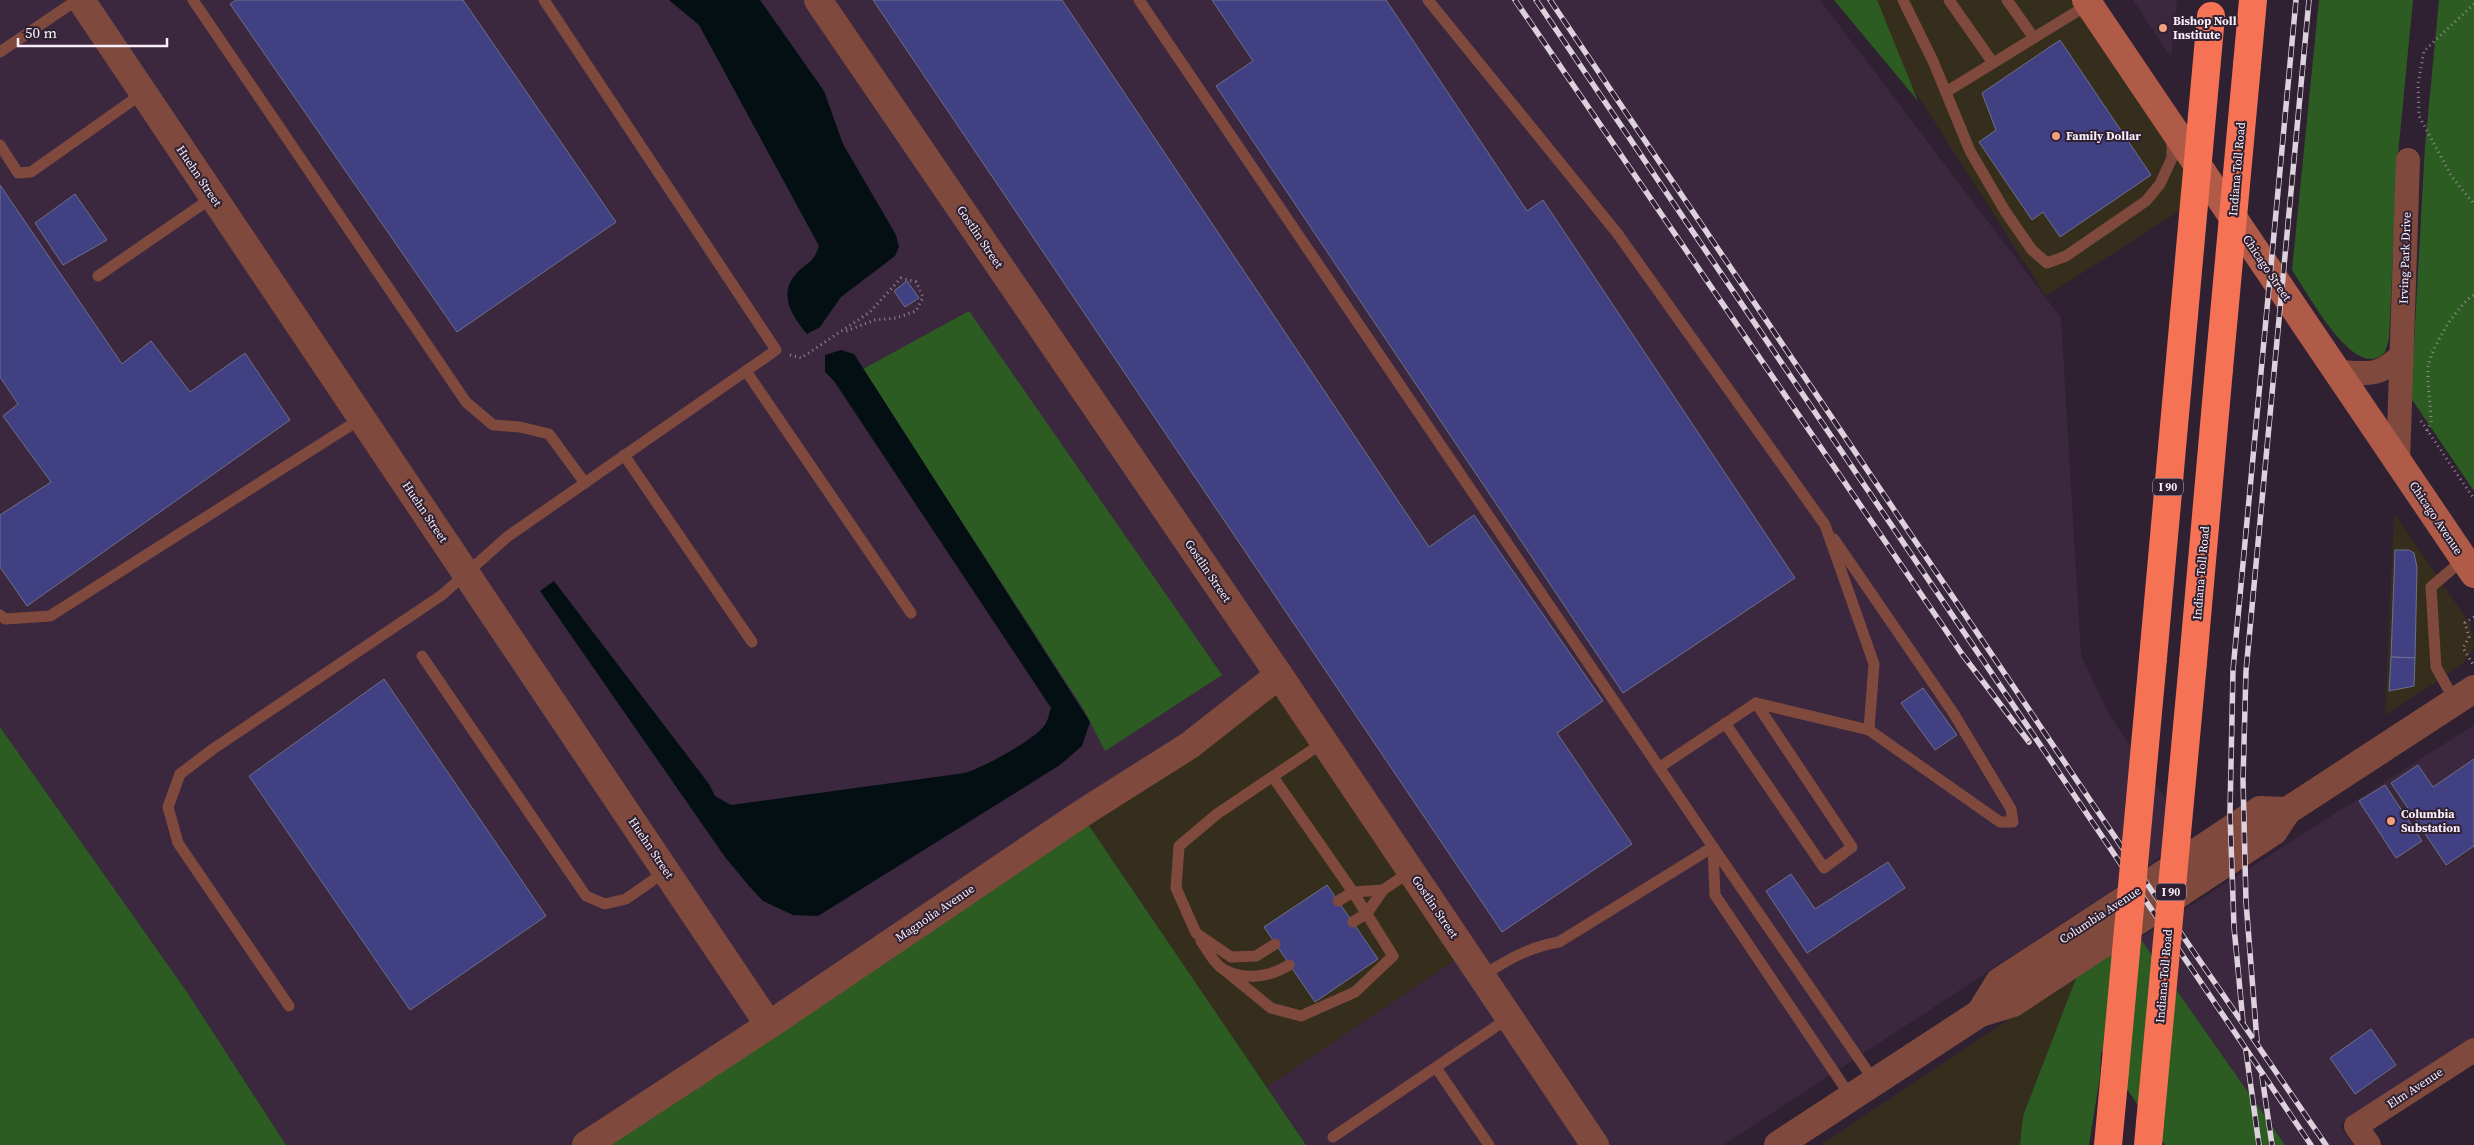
<svg xmlns="http://www.w3.org/2000/svg" width="2474" height="1145" font-family="'Source Serif 4',serif">
	<style>
		.commercial { fill: #362e1d }
		.built { fill: #3b283e }
		.green { fill: #2d5c22 }
		.water { fill: #030f13 }
		.building { fill: #404082; stroke: #6e7088 }
		.lines { fill: none; stroke-linecap: round; stroke-linejoin: round }
		.path { stroke: #958896; stroke-width: 3; stroke-dasharray: 1 4; stroke-linecap: butt }
		.service { stroke: #7f4a3d; stroke-width: 11 }
		.minor { stroke: #7f4a3d; stroke-width: 24 }
		.tertiary { stroke: #7f4a3d; stroke-width: 28 }
		.secondary { stroke: #af5b47; stroke-width: 28 }
		.motorway { stroke: #f57354; stroke-width: 28 }
		.rail-casing { stroke: #dcd1dd; stroke-width: 5.5 }
		.rail { stroke: #302132; stroke-width: 4; stroke-dasharray: 11; stroke-linecap: butt }
		.motorway-bridge { stroke: #f57354; stroke-width: 28 }
		.poi-dot { fill: #f2a07f; stroke: #302132; stroke-width: 2 }
		.labels { text-anchor: middle; stroke-width: 4; stroke-linejoin: round; paint-order: stroke }
		.shield { fill: #302132; stroke: #bdb1be; stroke-width: 1 }
		.shield-label { font-size: 11px; font-weight: bold; fill: #f9effa }
		.poi-label { font-size: 12px; font-weight: bold; fill: #f9effa; stroke: #302132; text-anchor: start }
		.street-label { font-size: 12px; fill: #f9effa; stroke: #302132 }
	</style>
	<rect width="100%" height="100%" fill="#302132"/>
	<!-- commercial -->
	<g class="commercial">
		<polygon points="1845,0 2086,0 2214,189 2046,296 1920,99"/>
		<polygon points="2394,513 2470,624 2474,642 2472,651 2460,666 2385,715"/>
		<polygon points="1279,675 1466,953 1267,1087 1081,814"/>
		<polygon points="2078,973 2023,1116 2020,1145 1821,1145"/>
	</g>
	<!-- built -->
	<g class="built">
		<polygon points="0,0 1820,0 2061,318 2081,656 2110,716 2190,836 2101,898 1723,1145 1306,1145 1267,1087 1466,953 1279,675 586,1145 286,1145 187,992 0,727"/>
		<polygon points="2133,0 2177,0 2171,57"/>
		<polygon points="2474,725 2474,1050 2342,1122 2341,1127 2354,1145 2285,1145 2140,938"/>
	</g>
	<!-- green -->
	<g class="green">
		<polygon points="1834,0 1877,0 1918,101"/>
		<path d="M2319 0H2413L2397 165 2389 339 2385 352C2382 355 2377 359 2372 359 2343 360 2307 292 2292 270Z"/>
		<polygon points="2439,0 2474,0 2474,491 2411,398 2425,147"/>
		<polygon points="969,311 1222,675 1105,751 1084,710 863,369"/>
		<polygon points="0,727 187,992 286,1145 0,1145"/>
		<polygon points="1081,814 1306,1145 586,1145"/>
		<polygon points="2140,938 2285,1145 2165,1145 2101,1051 2100,1076 2089,1145 2020,1145 2023,1116 2078,973"/>
	</g>
	<!-- water -->
	<g class="water">
		<path d="M669 0H760L824 91 843 144 896 235 899 247 895 256 841 297 820 327 807 334C793 317 778 296 795 275 807 261 812 266 819 246L699 25Z"/>
		<path d="M841 350 854 354 1090 722 1082 746 1060 765 818 916 793 915 763 901 749 886 725 857 540 591 554 581 709 784 715 796 731 805 965 773C982 768 1034 740 1044 726 1048 722 1049 713 1051 708L834 381 825 372V355Z"/>
	</g>
	<!-- building -->
	<g class="building">
		<polygon points="236,0 463,0 616,222 457,332 230,4"/>
		<polygon points="873,0 1062,0 1429,547 1474,515 1603,701 1557,733 1632,844 1502,932"/>
		<polygon points="1212,0 1386,0 1527,211 1543,200 1795,578 1623,693 1216,86 1253,61"/>
		<polygon points="2060,40 2151,175 2060,237 2043,212 2032,220 1979,142 1996,130 1982,93"/>
		<polygon points="0,185 122,364 151,341 190,392 245,353 290,420 27,606 0,567 0,515 51,482 3,416 18,404 0,377"/>
		<polygon points="75,194 107,240 63,265 35,223"/>
		<polygon points="907,281 919,298 905,307 894,291"/>
		<polygon points="2395,550 2409,550 2414,553 2417,567 2415,658 2391,657"/>
		<polygon points="2391,657 2415,658 2414,686 2389,691"/>
		<polygon points="384,679 546,916 410,1010 249,776"/>
		<polygon points="1923,688 1957,735 1935,750 1901,703"/>
		<polygon points="2474,759 2474,846 2446,865 2391,783 2418,765 2433,787"/>
		<polygon points="2385,785 2422,841 2396,858 2359,801"/>
		<polygon points="1888,862 1905,888 1807,953 1766,891 1791,874 1815,909"/>
		<polygon points="1327,885 1378,959 1315,1002 1264,927"/>
		<polygon points="2371,1029 2396,1065 2355,1094 2330,1058"/>
	</g>
	<g class="lines">
		<!-- path -->
		<g class="path">
			<polyline points="2474,4 2424,51 2418,84 2419,116 2452,177 2474,204"/>
			<polyline points="790,355 801,358 870,312 901,278 916,282 923,297 916,311 896,318 875,320 844,332"/>
			<polyline points="2421,421 2474,499"/>
			<path d="M2427 431 2431 422C2431 405 2427 385 2428 367 2431 348 2457 305 2474 295"/>
			<polyline points="2474,617 2465,623 2469,637 2463,648 2474,666"/>
		</g>
		<!-- service -->
		<g class="service">
			<polyline points="193,0 466,402 493,425 520,427 549,434 585,483"/>
			<polyline points="1139,0 1713,847 1875,1082"/>
			<polyline points="1428,0 1617,233 1825,525 1874,664 1869,730"/>
			<polyline points="1903,0 1933,61 1970,151 2005,211 2032,250 2047,263 2066,256 2146,201 2160,184 2172,158 2172,139"/>
			<polyline points="1949,0 1993,63"/>
			<polyline points="2007,0 2034,38"/>
			<polyline points="0,52 77,0"/>
			<polyline points="1946,92 2089,4"/>
			<polyline points="0,145 18,173 31,172 143,93"/>
			<polyline points="98,276 213,197"/>
			<polyline points="746,371 911,613"/>
			<polyline points="624,455 752,642"/>
			<polyline points="0,615 5,619 50,616 362,418"/>
			<polyline points="422,656 586,896 605,904 626,899 666,871"/>
			<polyline points="2455,701 2436,667 2431,587 2464,559"/>
			<polyline points="1756,703 1869,730 2000,822 2013,822 2011,809 1954,714 1834,539"/>
			<polyline points="1660,767 1756,703 1852,847 1824,868 1725,723"/>
			<polyline points="1713,847 1715,895 1851,1097"/>
			<polyline points="1338,901 1353,892 1383,890 1411,871"/>
			<polyline points="1353,922 1367,913 1383,890"/>
			<path d="M1201 941C1207 949 1214 964 1223 969 1244 981 1270 977 1289 965"/>
			<polyline points="1275,944 1256,956 1231,957 1196,933 1176,888 1179,846 1217,814 1324,742"/>
			<polyline points="1222,968 1271,1008 1301,1016 1355,992 1393,956 1353,892 1273,777"/>
			<path d="M1482 976C1507 960 1529 947 1559 942L1713 847"/>
			<polyline points="289,1006 178,843 168,807 180,774 213,749 442,595 507,537 776,350 544,0"/>
			<polyline points="1437,1069 1489,1145"/>
			<polyline points="1333,1137 1510,1017"/>
		</g>
		<!-- minor -->
		<g class="minor">
			<path d="M2337 372C2369 373 2376 378 2401 356"/>
			<polyline points="2398,462 2408,160"/>
			<polyline points="2369,1145 2356,1126 2474,1050"/>
		</g>
		<!-- tertiary -->
		<g class="tertiary">
			<polyline points="81,0 769,1025"/>
			<polyline points="818,0 1279,675 1595,1145"/>
			<polyline points="1980,1013 1999,982 2138,891 2260,810 2287,811"/>
			<polyline points="586,1145 769,1025 1081,814 1190,745 1279,675"/>
			<polyline points="1778,1145 1980,1013 2013,1003 2274,831 2287,811 2474,689"/>
		</g>
		<!-- secondary -->
		<polyline class="secondary" points="2086,0 2474,574"/>
		<!-- motorway -->
		<g class="motorway">
			<polyline points="2247,65 2253,0"/>
			<polyline points="2153,658 2184,315"/>
			<polyline points="2193,662 2219,369"/>
			<polyline points="2108,1145 2115,1071"/>
			<polyline points="2148,1145 2150,1123"/>
		</g>
		<defs>
			<g id="rail">
				<polyline points="1515,0 1962,654 2029,742"/>
				<polyline points="1536,0 2311,1145"/>
				<polyline points="1550,0 2115,837 2326,1145"/>
				<polyline points="2243,1022 2234,927 2230,813 2233,670 2296,0"/>
				<polyline points="2257,1041 2246,902 2243,780 2246,671 2309,0"/>
				<polyline points="2246,1051 2259,1145"/>
				<polyline points="2262,1076 2272,1145"/>
			</g>
		</defs>
		<!-- rail casing -->
		<use href="#rail" class="rail-casing"/>
		<!-- rail -->
		<use href="#rail" class="rail"/>
		<!-- motorway-bridge -->
		<g class="motorway-bridge">
			<polyline points="2184,315 2211,16"/>
			<polyline points="2219,369 2247,65"/>
			<polyline points="2115,1071 2153,658"/>
			<polyline points="2150,1123 2193,662"/>
		</g>
	</g>
	<!-- markers -->
	<g class="poi-dot">
		<circle cx="2163" cy="28" r="5"/>
		<circle cx="2056" cy="136" r="5"/>
		<circle cx="2391" cy="821" r="5"/>
	</g>
	<g class="labels">
		<!-- shield labels -->
		<g class="shield">
			<rect x="2153" y="478.5" width="30" height="17" rx="4"/>
			<rect x="2156" y="883.5" width="30" height="17" rx="4"/>
		</g>
		<g class="shield-label">
			<text x="2168" y="491">I 90</text>
			<text x="2171" y="896">I 90</text>
		</g>
		<!-- poi labels -->
		<g class="poi-label">
			<text x="2173" y="25">Bishop Noll<tspan x="2173" dy="14">Institute</tspan></text>
			<text x="2066" y="140">Family Dollar</text>
			<text x="2401" y="818">Columbia<tspan x="2401" dy="14">Substation</tspan></text>
		</g>
		<!-- street labels -->
		<g class="street-label">
			<text transform="translate(2237 169) rotate(-85)" y="4">Indiana Toll Road</text>
			<text transform="translate(199 176) rotate(56)" y="4">Huehn Street</text>
			<text transform="translate(980 237) rotate(56)" y="4">Gostlin Street</text>
			<text transform="translate(2405 258) rotate(-88)" y="4">Irving Park Drive</text>
			<text transform="translate(2267 268) rotate(56)" y="4">Chicago Street</text>
			<text transform="translate(425 512) rotate(56)" y="4">Huehn Street</text>
			<text transform="translate(2436 518) rotate(56)" y="4">Chicago Avenue</text>
			<text transform="translate(1208 571) rotate(56)" y="4">Gostlin Street</text>
			<text transform="translate(2201 573) rotate(-85)" y="4">Indiana Toll Road</text>
			<text transform="translate(651 848) rotate(56)" y="4">Huehn Street</text>
			<text transform="translate(1435 907) rotate(56)" y="4">Gostlin Street</text>
			<text transform="translate(935 913) rotate(-34)" y="4">Magnolia Avenue</text>
			<text transform="translate(2100 915) rotate(-33)" y="4">Columbia Avenue</text>
			<text transform="translate(2164 976) rotate(-85)" y="4">Indiana Toll Road</text>
			<text transform="translate(2415 1088) rotate(-33)" y="4">Elm Avenue</text>
		</g>
	</g>
	<!-- scale -->
	<path d="M18 38v8h149v-8" fill="none" stroke="#f9effa" stroke-width="2.5"/>
	<text x="25" y="38" font-size="15" fill="#f9effa" stroke="#302132" stroke-width="4" paint-order="stroke">50 m</text>
</svg>
